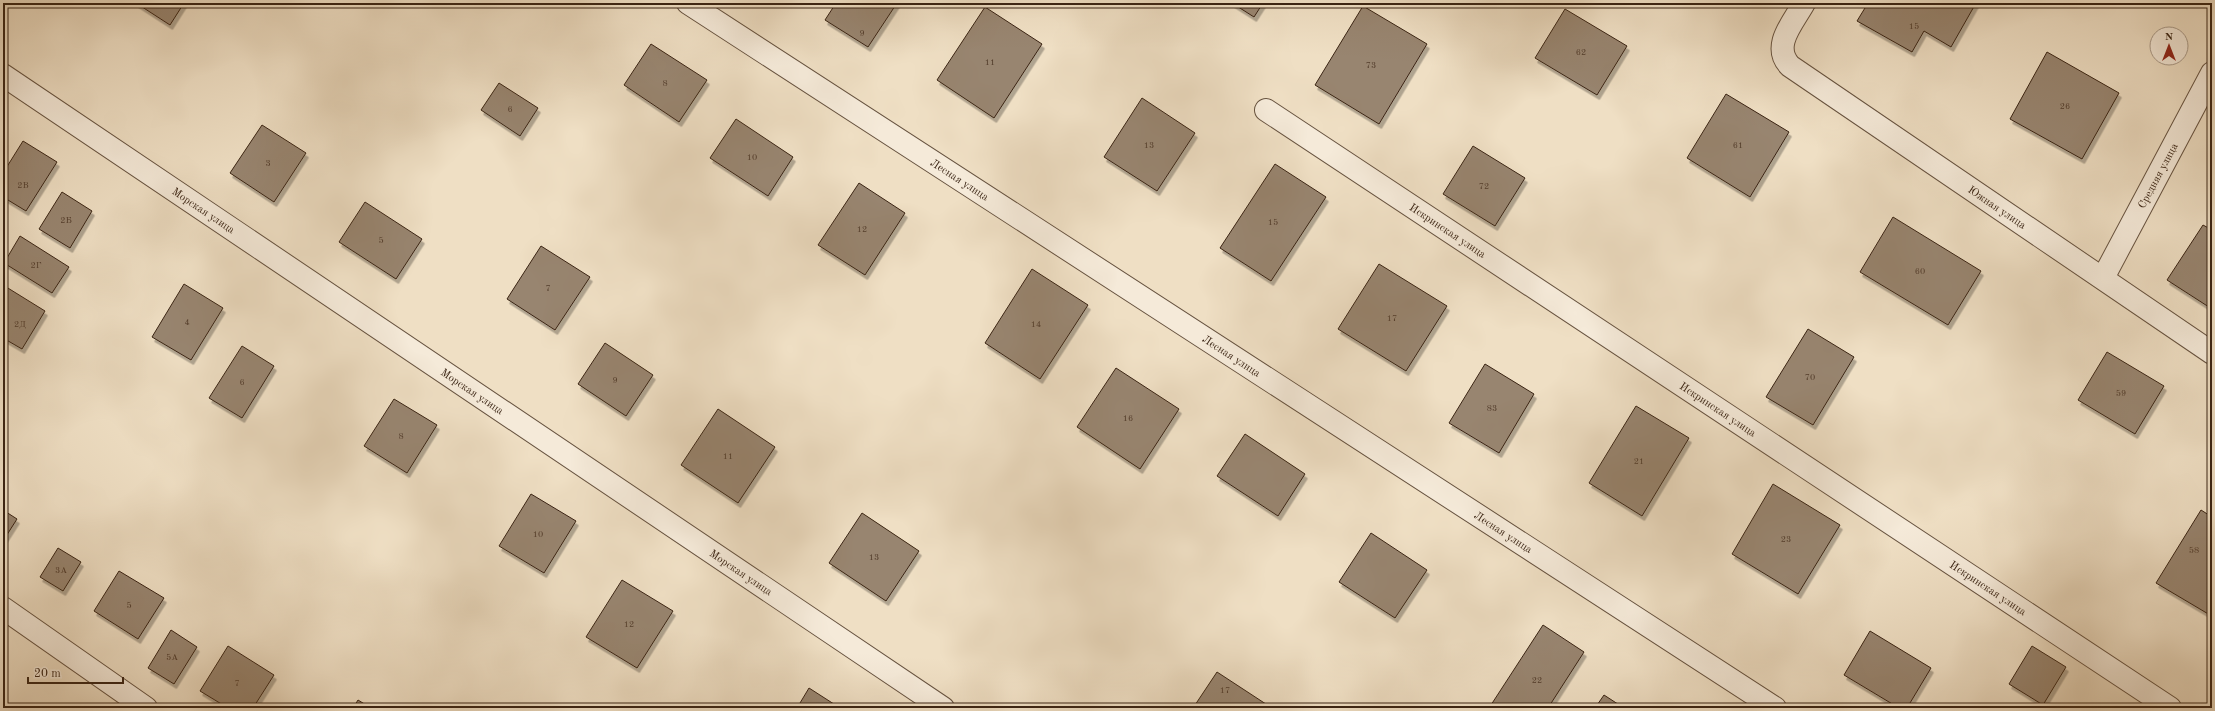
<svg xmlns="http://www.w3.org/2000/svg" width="2215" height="711" font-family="'Old Standard TT',serif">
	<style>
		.building { fill: #988570; stroke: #3a2414; filter: url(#shadow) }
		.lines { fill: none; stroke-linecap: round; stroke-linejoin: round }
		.minor-casing { stroke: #675340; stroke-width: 24 }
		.minor { stroke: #f5ead9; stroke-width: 22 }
		.labels { text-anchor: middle; stroke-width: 3.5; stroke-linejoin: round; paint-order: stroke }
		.number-label { font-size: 9px; fill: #523c2b }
		.street-label { font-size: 11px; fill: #3a2414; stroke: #f5ead9 }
	</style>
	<defs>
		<filter id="shadow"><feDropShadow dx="2.5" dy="4.5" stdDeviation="0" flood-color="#0004"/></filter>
	</defs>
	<rect width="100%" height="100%" fill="#efdfc4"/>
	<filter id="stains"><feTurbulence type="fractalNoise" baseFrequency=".005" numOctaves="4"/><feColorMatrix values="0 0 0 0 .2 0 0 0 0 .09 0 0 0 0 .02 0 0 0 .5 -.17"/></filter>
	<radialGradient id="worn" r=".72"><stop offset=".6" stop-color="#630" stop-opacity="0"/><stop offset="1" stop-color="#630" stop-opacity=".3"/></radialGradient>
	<!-- building -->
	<g class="building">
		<polygon points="136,3 184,3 170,25"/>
		<polygon points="836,3 897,3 868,47 825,20"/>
		<polygon points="1232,3 1263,3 1254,17"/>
		<polygon points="1868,3 1976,3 1951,47 1924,31 1912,52 1857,21"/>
		<polygon points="1363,6 1427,44 1379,124 1315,85"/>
		<polygon points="985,7 1042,44 994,118 937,80"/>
		<polygon points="1565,9 1627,46 1597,95 1535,58"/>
		<polygon points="651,44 707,80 679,122 624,85"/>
		<polygon points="2047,52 2119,93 2082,159 2010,119"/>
		<polygon points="499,83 538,108 520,136 481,110"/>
		<polygon points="1726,94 1789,132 1750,197 1687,158"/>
		<polygon points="1142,98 1195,133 1157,191 1104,157"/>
		<polygon points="736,119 793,157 768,196 710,158"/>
		<polygon points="262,125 306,153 274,202 230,173"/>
		<polygon points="23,141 57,162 26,211 3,197 3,173"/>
		<polygon points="1473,146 1525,178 1495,226 1443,194"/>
		<polygon points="1275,164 1326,197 1271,281 1220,248"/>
		<polygon points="859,183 905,213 865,275 818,245"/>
		<polygon points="62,192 92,211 70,248 39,229"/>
		<polygon points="365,202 422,239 396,279 339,242"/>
		<polygon points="1893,217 1981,271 1948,325 1860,272"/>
		<polygon points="2203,225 2212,230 2212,309 2167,280"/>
		<polygon points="20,236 69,267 52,293 4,263"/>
		<polygon points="541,246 590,277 555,330 507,299"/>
		<polygon points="1379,264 1447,306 1406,371 1338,329"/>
		<polygon points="1032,269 1088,305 1040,379 985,343"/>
		<polygon points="184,284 223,308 191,360 152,337"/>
		<polygon points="3,285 45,311 22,349 3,338"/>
		<polygon points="1808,329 1854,357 1813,425 1766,397"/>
		<polygon points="605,343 653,375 626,416 578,384"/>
		<polygon points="242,346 274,366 242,418 209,398"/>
		<polygon points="2107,352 2164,386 2135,434 2078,400"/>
		<polygon points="1485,364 1534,394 1499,453 1449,423"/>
		<polygon points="1116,368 1179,409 1140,469 1077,427"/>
		<polygon points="394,399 437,425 407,473 364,446"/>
		<polygon points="1636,406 1689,438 1642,516 1589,483"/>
		<polygon points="718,409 775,447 738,503 681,465"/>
		<polygon points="1245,434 1305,474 1278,516 1217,476"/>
		<polygon points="1773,484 1840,525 1798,594 1732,554"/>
		<polygon points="531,494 576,521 544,573 499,546"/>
		<polygon points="3,510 17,519 3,541"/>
		<polygon points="2201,510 2212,517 2212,613 2210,615 2156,583"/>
		<polygon points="862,513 919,551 886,601 829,563"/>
		<polygon points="1371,533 1427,570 1395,618 1339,582"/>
		<polygon points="58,548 81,562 63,591 40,577"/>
		<polygon points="119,571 164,598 138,639 94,611"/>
		<polygon points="622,580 673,611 637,668 586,637"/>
		<polygon points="1543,625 1584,652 1548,708 1489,708"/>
		<polygon points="171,630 197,647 174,684 148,668"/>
		<polygon points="1870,631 1931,668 1907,708 1899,708 1844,675"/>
		<polygon points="228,646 274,675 253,708 228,708 200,691"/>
		<polygon points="2032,646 2066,667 2043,705 2009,684"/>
		<polygon points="1217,672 1272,708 1193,708"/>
		<polygon points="809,688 837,706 836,708 797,708"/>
		<polygon points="1604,695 1624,708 1595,708"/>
		<polygon points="358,700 371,708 353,708"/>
	</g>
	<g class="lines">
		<defs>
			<g id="minor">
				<path id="s1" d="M688 3 1775 708"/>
				<path id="s2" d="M1804 3C1793 23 1771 46 1790 66L2212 353"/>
				<path id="s3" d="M3 75 943 708"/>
				<path id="s4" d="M1266 110 2170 708"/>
				<path id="s5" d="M2103 278 2212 73"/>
				<polyline points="3,608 146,708"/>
			</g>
		</defs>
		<!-- minor casing -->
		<use href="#minor" class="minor-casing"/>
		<!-- minor -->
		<use href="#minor" class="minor"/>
	</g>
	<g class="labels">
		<!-- number labels -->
		<g class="number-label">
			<text x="1914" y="29">15</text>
			<text x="862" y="36">9</text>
			<text x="1581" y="55">62</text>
			<text x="990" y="65">11</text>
			<text x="1371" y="68">73</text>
			<text x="665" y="86">8</text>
			<text x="2065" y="109">26</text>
			<text x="510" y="112">6</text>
			<text x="1149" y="148">13</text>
			<text x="1738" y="148">61</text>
			<text x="752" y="160">10</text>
			<text x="268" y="166">3</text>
			<text x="23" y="188">2В</text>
			<text x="1484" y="189">72</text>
			<text x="66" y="223">2Б</text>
			<text x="1273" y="225">15</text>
			<text x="862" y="232">12</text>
			<text x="381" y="243">5</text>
			<text x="36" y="268">2Г</text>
			<text x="1920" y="274">60</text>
			<text x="548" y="291">7</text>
			<text x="1392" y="321">17</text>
			<text x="187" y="325">4</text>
			<text x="20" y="327">2Д</text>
			<text x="1036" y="327">14</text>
			<text x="1810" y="380">70</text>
			<text x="615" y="383">9</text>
			<text x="242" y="385">6</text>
			<text x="2121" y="396">59</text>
			<text x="1492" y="411">83</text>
			<text x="1128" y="421">16</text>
			<text x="401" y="439">8</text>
			<text x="728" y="459">11</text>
			<text x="1639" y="464">21</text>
			<text x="538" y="537">10</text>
			<text x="1786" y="542">23</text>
			<text x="2194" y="553">58</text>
			<text x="874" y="560">13</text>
			<text x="61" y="573">3А</text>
			<text x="129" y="608">5</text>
			<text x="629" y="627">12</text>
			<text x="172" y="660">5А</text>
			<text x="1537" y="683">22</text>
			<text x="237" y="686">7</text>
			<text x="1225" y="693">17</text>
		</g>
		<!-- street labels -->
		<g class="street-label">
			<text dy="4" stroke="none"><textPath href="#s5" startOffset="116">Средняя улица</textPath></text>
			<text dy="4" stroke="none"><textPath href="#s1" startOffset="324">Лесная улица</textPath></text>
			<text dy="4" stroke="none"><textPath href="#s2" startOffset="321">Южная улица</textPath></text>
			<text dy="4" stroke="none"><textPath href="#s3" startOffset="242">Морская улица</textPath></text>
			<text dy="4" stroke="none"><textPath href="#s4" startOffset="218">Искринская улица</textPath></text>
			<text dy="4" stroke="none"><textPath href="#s1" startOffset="648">Лесная улица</textPath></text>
			<text dy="4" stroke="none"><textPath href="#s3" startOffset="566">Морская улица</textPath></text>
			<text dy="4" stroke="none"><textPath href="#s4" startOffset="542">Искринская улица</textPath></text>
			<text dy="4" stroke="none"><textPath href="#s1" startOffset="972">Лесная улица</textPath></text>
			<text dy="4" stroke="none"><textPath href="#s3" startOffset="890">Морская улица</textPath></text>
			<text dy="4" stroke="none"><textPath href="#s4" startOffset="866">Искринская улица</textPath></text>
		</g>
	</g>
	<!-- margin -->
	<rect width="2215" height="711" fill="none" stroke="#efdfc4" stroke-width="16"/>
	<rect x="4" y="4" width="2207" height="703" fill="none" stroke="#3a2414" stroke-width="2"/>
	<rect x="8" y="8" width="2199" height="695" fill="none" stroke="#3a2414"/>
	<!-- north arrow -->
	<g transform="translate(2169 46)"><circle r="19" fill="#f5ead9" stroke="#aa9b8a"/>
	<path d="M0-3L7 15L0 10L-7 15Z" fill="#8f2418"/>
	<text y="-6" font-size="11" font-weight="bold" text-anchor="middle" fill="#3a2414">N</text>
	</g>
	<!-- scale -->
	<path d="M28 677v6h95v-6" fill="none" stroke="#3a2414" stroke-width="2"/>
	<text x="34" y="677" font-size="12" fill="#3a2414" stroke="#f5ead9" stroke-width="3" paint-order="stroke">20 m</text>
	<rect width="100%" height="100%" filter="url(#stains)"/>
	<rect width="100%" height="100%" fill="url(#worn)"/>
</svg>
